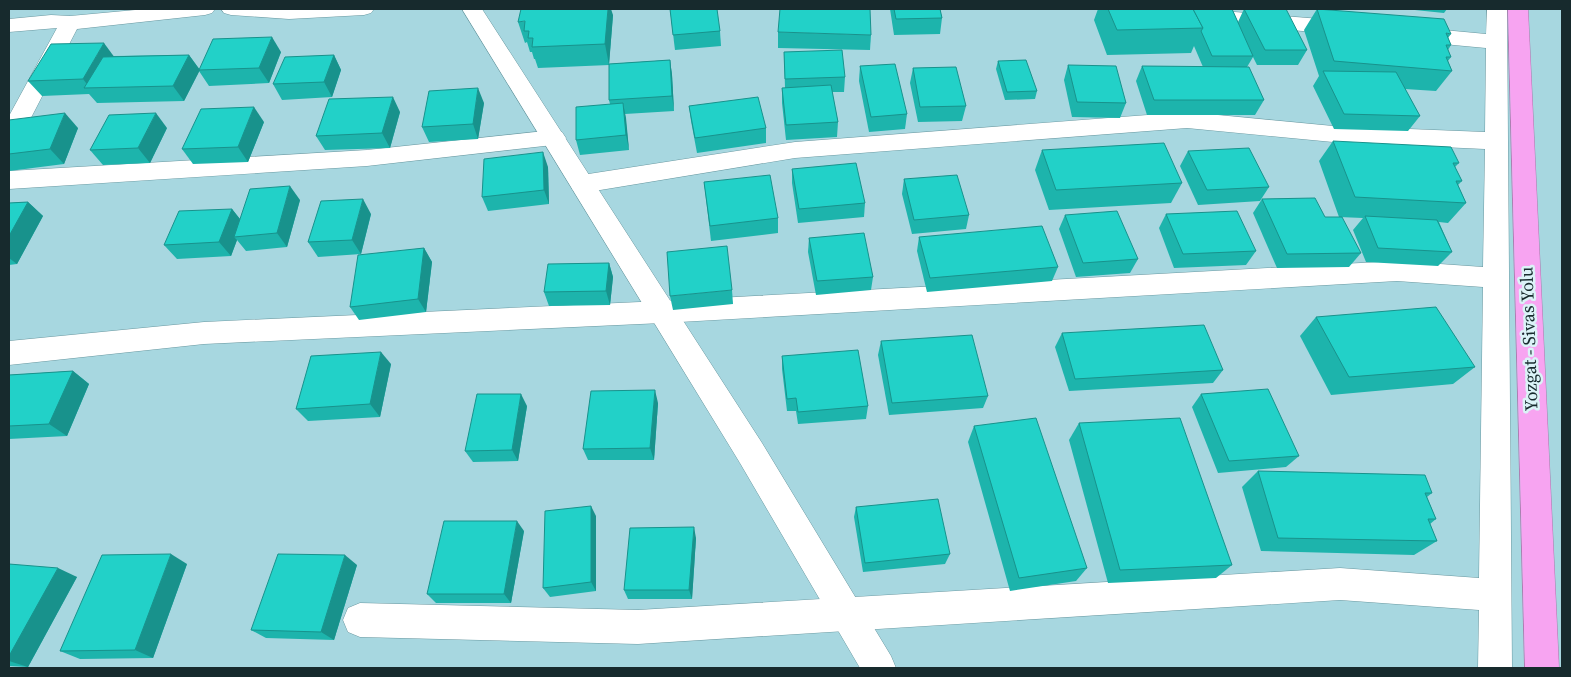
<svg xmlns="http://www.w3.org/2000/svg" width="1571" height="677" font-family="'Source Serif 4',serif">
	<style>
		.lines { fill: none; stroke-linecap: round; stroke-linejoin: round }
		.street-casing { stroke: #6998a0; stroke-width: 1 }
		.secondary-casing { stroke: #6998a0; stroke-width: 1 }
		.highway-casing { stroke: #a979ac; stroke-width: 1 }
		.street { fill: #fff; fill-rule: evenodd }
		.secondary { fill: #fff; fill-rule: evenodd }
		.highway { fill: #f7a4f1; fill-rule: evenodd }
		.wall { fill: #1db4ac }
		.shaded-wall { fill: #18928c }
		.building { fill: #22d1c8; stroke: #18928c }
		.labels { text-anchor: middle; stroke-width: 5; stroke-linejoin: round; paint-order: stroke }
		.street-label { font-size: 18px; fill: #172a2d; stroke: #dbf3f7 }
	</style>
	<rect width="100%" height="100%" fill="#a7d7e0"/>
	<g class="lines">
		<defs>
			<g id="street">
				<polygon points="146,9 215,9 212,13 205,15 77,29 21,137 17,143 9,145 9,116 57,28 9,32 9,19 51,15 70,16"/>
				<polygon points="221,9 374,9 371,13 364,15 289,19 231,15 224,13"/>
				<polygon points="1116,9 1197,9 1346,21 1353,23 1356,28 1353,33 1346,35 1126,15 1119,13"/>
				<polygon points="1487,9 1507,9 1512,668 1478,668 1479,610 1340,600 638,644 360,637 348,632 343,620 348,608 360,603 638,610 1340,568 1479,578 1483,287 1397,281 662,323 204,344 9,365 9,341 204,322 662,301 1397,261 1483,267 1485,149 1333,142 1187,128 795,158 582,193 573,190 570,184 573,178 582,175 795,142 1187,112 1333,126 1485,132 1486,48 1411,41 1404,39 1400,34 1404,29 1411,27 1486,34"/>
				<polygon points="554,130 562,132 566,138 562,144 367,166 9,189 9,171 367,150"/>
			</g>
			<polygon id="secondary" points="462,9 482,9 762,443 891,656 896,668 860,668 740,463"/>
			<polygon id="highway" points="1508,9 1528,9 1559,668 1525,668"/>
		</defs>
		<!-- street casing -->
		<use href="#street" class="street-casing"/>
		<!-- secondary casing -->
		<use href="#secondary" class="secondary-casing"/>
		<!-- highway casing -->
		<use href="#highway" class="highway-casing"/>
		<!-- street -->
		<use href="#street" class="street"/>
		<!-- secondary -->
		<use href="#secondary" class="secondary"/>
		<!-- highway -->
		<use href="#highway" class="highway"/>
	</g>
	<!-- wall -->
	<g class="wall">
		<polygon points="670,9 720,31 721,46 675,50"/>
		<polygon points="890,9 940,9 942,18 940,34 894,35"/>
		<polygon points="1098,9 1232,9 1238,22 1244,9 1307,50 1298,65 1257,65 1253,57 1247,67 1264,100 1255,115 1147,115 1136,81 1142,66 1203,67 1194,46 1191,53 1107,55 1094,20"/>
		<polygon points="1317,9 1451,34 1448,38 1451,45 1448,50 1451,57 1448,61 1452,71 1436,91 1405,89 1420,116 1408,131 1334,129 1313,86 1319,76 1304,30"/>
		<polygon points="1405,9 1447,9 1444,13"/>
		<polygon points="613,15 609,64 670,60 672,75 674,111 625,114 629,150 580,155 576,140 610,104 609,100 609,65 538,68 535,59 534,59 532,52 530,52 527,42 525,43 518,22"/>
		<polygon points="778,32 871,35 870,50 778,48"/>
		<polygon points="281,52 269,83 209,86 199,71 184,101 97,103 89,94 42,96 28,81 114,56 189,55 199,69"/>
		<polygon points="784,52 845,77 844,92 832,92 838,122 837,137 786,140 782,103 782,88 785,88"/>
		<polygon points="334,55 341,70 332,97 282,100 273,84"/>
		<polygon points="998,61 1037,91 1035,99 1005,100 996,69"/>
		<polygon points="1068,65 1126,103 1120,118 1072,117 1064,80"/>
		<polygon points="860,66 907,114 905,129 869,132 859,81"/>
		<polygon points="913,68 966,106 962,121 918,122 910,83"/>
		<polygon points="484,103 478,139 429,142 422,127"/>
		<polygon points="689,106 766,128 766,143 697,153 691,121"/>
		<polygon points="400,112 390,148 325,150 316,136"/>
		<polygon points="9,120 78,128 64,164 9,171"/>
		<polygon points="264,122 248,162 193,164 182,149"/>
		<polygon points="167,128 150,163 103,165 90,150"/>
		<polygon points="1333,141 1459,163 1455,167 1462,181 1458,185 1466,203 1448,223 1439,222 1452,252 1438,266 1366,262 1353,230 1363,218 1339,217 1319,161"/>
		<polygon points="1042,150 1182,183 1171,203 1049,210 1035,170"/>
		<polygon points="1188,151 1269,187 1260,201 1198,205 1180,166"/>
		<polygon points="548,167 549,204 488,211 482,197"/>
		<polygon points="792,169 865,203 864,217 798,223 792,183"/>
		<polygon points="904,179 969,215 966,229 912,234 902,194"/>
		<polygon points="704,182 778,218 778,233 711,241"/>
		<polygon points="1262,199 1361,253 1349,267 1277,268 1253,213"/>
		<polygon points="300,200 287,247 246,251 237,240 231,256 177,259 164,245 232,209 240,219"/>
		<polygon points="28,202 43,216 17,264 9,265 9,203"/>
		<polygon points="371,214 361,254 318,257 308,242"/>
		<polygon points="1166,214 1256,251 1246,265 1174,268 1159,228"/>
		<polygon points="1065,215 1138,259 1130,273 1076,277 1059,229"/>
		<polygon points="919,237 1058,267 1052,281 927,292 917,251"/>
		<polygon points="809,238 873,277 871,290 816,295 808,252"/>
		<polygon points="424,248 432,262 426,312 359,320 350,307"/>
		<polygon points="609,263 613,277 610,305 549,306 544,292"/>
		<polygon points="732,290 733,304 673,310 670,296"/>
		<polygon points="1316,317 1475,367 1453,384 1331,395 1300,336"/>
		<polygon points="1062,333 1223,370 1213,383 1069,391 1055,347"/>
		<polygon points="881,341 988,396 983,408 889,415 878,355"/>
		<polygon points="782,356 868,406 866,419 798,424 796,411 787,411 782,369"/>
		<polygon points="391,364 380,417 308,421 296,409"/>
		<polygon points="73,371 89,384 67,436 9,439 9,375"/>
		<polygon points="1201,394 1299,456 1286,467 1218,473 1192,407"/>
		<polygon points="658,403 654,460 588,460 583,449"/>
		<polygon points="527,406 518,461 473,462 465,451"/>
		<polygon points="1079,423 1232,565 1216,578 1108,583 1069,440"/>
		<polygon points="974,426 1087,568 1076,581 1010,591 968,442"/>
		<polygon points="1258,471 1432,493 1427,497 1436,519 1430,524 1437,541 1414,555 1261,551 1242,487"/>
		<polygon points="856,507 950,554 945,564 863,572 854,517"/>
		<polygon points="596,516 596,591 550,597 543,588"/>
		<polygon points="524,531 511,603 436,603 427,594"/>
		<polygon points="696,538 692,599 628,599 624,590"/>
		<polygon points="9,564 77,577 28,667 9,666"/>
		<polygon points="187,564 153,658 80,659 60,651"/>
		<polygon points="357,565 334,640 266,638 251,630"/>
	</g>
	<!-- shaded-wall -->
	<g class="shaded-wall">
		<polygon points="608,9 611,9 613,15 609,65 605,44"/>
		<polygon points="272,37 281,52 269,83 259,68"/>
		<polygon points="104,43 115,58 90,88 83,79"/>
		<polygon points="189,55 200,70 184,101 173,86"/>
		<polygon points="334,55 341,70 332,97 324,82"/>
		<polygon points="670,60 672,75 674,111 672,96"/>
		<polygon points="478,88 484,103 478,139 473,124"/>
		<polygon points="393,97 400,112 390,148 382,133"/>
		<polygon points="623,103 626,118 629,150 626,135"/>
		<polygon points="254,107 264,122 248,162 238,147"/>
		<polygon points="65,113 78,128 64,164 50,149"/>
		<polygon points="156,113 167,128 150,163 138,148"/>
		<polygon points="543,152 548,167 549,204 544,190"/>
		<polygon points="290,186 300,200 287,247 277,233"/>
		<polygon points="363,199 371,214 361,254 352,240"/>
		<polygon points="28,202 43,216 17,264 9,258 9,236"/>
		<polygon points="232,209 243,223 234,237 237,240 231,256 219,242"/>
		<polygon points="424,248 432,262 426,312 418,299"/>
		<polygon points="609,263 613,277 610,305 606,291"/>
		<polygon points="381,352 391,364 380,417 370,404"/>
		<polygon points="73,371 89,384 67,436 49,424"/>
		<polygon points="655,390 658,403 654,460 650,448"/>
		<polygon points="521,394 527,406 518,461 512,450"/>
		<polygon points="591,506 596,516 596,591 591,582"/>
		<polygon points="517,521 524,531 511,603 504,594"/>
		<polygon points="694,527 696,538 692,599 689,590"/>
		<polygon points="171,554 187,564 153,658 135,650"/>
		<polygon points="345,555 357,565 334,640 321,632"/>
		<polygon points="58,568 77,577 28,667 9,661 9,656"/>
	</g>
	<!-- building -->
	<g class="building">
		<polygon points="521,9 608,9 605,44 532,47 533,38 528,38 529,31 524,31 525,21 518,22"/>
		<polygon points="670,9 717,9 720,31 673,35"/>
		<polygon points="780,9 870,9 871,35 778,32"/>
		<polygon points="894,9 940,9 942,18 896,19"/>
		<polygon points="1108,9 1193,9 1203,28 1117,30"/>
		<polygon points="1193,9 1232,9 1253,56 1212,56 1201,31 1203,28"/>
		<polygon points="1244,9 1286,9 1307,50 1265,50"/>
		<polygon points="1317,9 1444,19 1451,34 1446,33 1451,45 1446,45 1451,57 1446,57 1452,71 1334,61"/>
		<polygon points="272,37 259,68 199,70 213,39"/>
		<polygon points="104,43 83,79 28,81 51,44"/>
		<polygon points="842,50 845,77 785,79 784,52"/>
		<polygon points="189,55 173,86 84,88 103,57"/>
		<polygon points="334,55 324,82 273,84 285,57"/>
		<polygon points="670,60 672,96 609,100 609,64"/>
		<polygon points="1026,60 1037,91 1007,92 998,61"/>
		<polygon points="895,64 907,114 871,117 860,66"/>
		<polygon points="1068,65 1116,66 1126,103 1077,102"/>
		<polygon points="1142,66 1249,67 1264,100 1154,100"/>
		<polygon points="956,67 966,106 920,107 913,68"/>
		<polygon points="1323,71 1396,72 1420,116 1344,114"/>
		<polygon points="831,85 838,122 786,125 782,88"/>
		<polygon points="478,88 473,124 422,127 429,91"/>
		<polygon points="393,97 382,133 316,136 329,99"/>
		<polygon points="758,97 766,128 695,138 689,106"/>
		<polygon points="623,103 626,135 576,140 576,107"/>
		<polygon points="254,107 238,147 182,149 201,109"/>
		<polygon points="65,113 50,149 9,154 9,120"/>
		<polygon points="156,113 138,148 90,150 109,115"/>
		<polygon points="1333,141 1451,147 1459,163 1453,163 1462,181 1456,181 1466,203 1355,197"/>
		<polygon points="1164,143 1182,183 1056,190 1042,150"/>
		<polygon points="1249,148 1269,187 1207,190 1188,151"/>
		<polygon points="543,152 544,190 482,197 484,159"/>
		<polygon points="856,163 865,203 799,209 792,169"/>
		<polygon points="770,175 778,218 710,226 704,182"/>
		<polygon points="957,175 969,215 914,220 904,179"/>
		<polygon points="290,186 277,233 234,237 250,189"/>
		<polygon points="1315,198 1325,217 1342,217 1361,253 1287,254 1262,199"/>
		<polygon points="363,199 352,240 308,242 321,201"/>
		<polygon points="28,202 9,236 9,203"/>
		<polygon points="232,209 219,242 164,245 179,211"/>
		<polygon points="1117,211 1138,259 1083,263 1065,215"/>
		<polygon points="1237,211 1256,251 1183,254 1166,214"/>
		<polygon points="1365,216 1437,220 1452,252 1378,248"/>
		<polygon points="1042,226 1058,267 930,278 919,237"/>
		<polygon points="864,233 873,277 817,281 809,238"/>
		<polygon points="727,246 732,290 670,296 667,252"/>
		<polygon points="424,248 418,299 350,307 358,255"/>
		<polygon points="609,263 606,291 544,292 548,264"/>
		<polygon points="1436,307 1475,367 1349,377 1316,317"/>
		<polygon points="1204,325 1223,370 1075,379 1062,333"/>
		<polygon points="972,335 988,396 892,403 881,341"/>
		<polygon points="858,350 868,406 798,412 796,398 787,399 782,356"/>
		<polygon points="381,352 370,404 296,409 311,356"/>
		<polygon points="73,371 49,424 9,426 9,375"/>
		<polygon points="1268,389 1299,456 1229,461 1201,394"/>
		<polygon points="655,390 650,448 583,449 591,391"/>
		<polygon points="477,394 521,394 512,450 465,451"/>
		<polygon points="1036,418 1087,568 1019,578 974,426"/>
		<polygon points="1180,418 1232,565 1120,570 1079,423"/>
		<polygon points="1258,471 1425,475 1432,493 1425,493 1436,519 1428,519 1437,541 1278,538"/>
		<polygon points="938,499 950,554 865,563 856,507"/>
		<polygon points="591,506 591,582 543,588 545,511"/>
		<polygon points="444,521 517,521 504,594 427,594"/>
		<polygon points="694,527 689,590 624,590 630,528"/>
		<polygon points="171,554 135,650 60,651 102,555"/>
		<polygon points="278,554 345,555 321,632 251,630"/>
		<polygon points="9,564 58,568 9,656"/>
	</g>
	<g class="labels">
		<!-- street labels -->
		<g class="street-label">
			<text transform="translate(1529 339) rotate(-92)" y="6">Yozgat - Sivas Yolu</text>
		</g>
	</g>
	<!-- border -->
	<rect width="1571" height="677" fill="none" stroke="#172a2d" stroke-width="20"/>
</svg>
